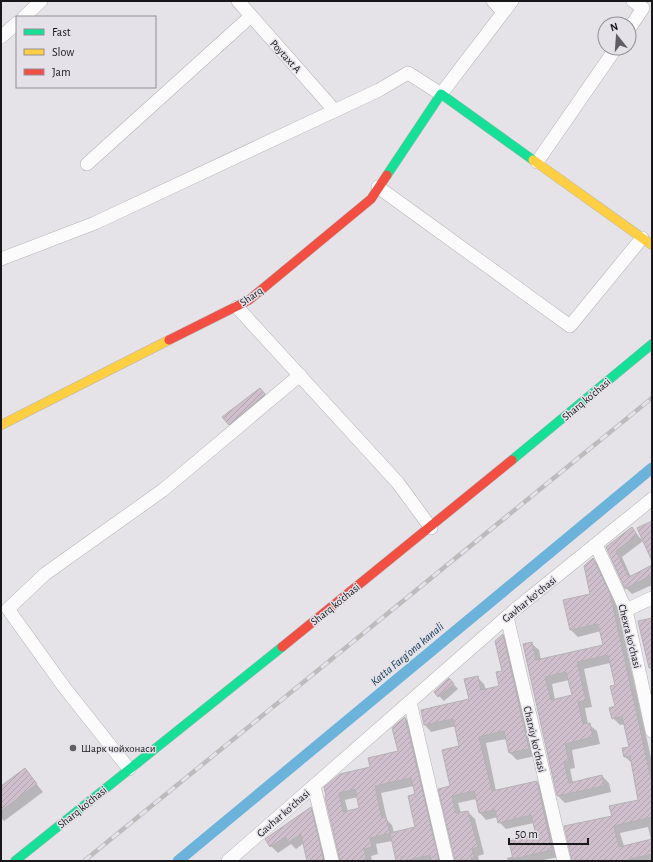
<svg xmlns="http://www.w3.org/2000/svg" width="653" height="862" font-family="'Alegreya Sans',sans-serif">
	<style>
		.shadow { fill: #0003; fill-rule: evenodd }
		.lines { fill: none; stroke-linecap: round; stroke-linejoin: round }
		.canal { stroke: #6cb3db; stroke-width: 11 }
		.building { fill: url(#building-hatch); stroke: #b4b2b4; fill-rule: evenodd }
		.street-casing { stroke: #b5b3b6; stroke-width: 14 }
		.fast-casing { stroke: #b5b3b6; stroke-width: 10 }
		.slow-casing { stroke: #b5b3b6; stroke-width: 10 }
		.jam-casing { stroke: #b5b3b6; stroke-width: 10 }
		.street { stroke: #fbfbfb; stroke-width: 13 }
		.fast { stroke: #16e098; stroke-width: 9 }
		.slow { stroke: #ffcf43; stroke-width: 9 }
		.jam { stroke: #f24e42; stroke-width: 9 }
		.rail-casing { stroke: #bcbcbc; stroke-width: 4.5 }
		.rail { stroke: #e4e1e9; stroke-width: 3; stroke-dasharray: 9; stroke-linecap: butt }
		.poi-dot { fill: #605e62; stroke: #e4e1e9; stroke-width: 1.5 }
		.labels { text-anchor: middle; stroke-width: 3; stroke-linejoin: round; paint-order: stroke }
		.street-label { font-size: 11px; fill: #18171a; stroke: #e4e1e9 }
		.poi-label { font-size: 11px; fill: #18171a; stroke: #e4e1e9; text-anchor: start }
		.water-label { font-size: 12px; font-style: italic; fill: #0c374f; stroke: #e4e1e9 }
	</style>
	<defs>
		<pattern id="building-hatch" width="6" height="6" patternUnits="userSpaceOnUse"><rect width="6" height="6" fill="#cfbfcd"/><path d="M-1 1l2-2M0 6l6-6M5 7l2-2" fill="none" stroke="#b1a3af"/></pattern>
	</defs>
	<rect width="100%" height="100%" fill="#e5e3e7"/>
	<!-- shadow -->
	<g class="shadow">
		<polygon points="260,389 267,396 237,431 229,424"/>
		<polygon points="631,528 643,541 622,557 631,577 652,566 652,585 632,594 626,588 607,547"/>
		<path d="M593 559 600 566 616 601 652 762V861H573L613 816 639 800 632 763 625 757 630 748 625 724 620 725 613 718 616 707V686L610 663 584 669 592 707 585 708 588 724 597 731 600 744 572 750 575 768 570 769 573 783 602 776 609 783 611 792 565 803 558 796 532 644 539 650 541 660 604 646 601 631 578 637 571 630 591 595ZM569 680 573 696 555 700 552 684ZM648 827 651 840 624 846 620 833Z"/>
		<polygon points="652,619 652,673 639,622"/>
		<polygon points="503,635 509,642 535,756 517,760 510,753 506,739 486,743 496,791 537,782 544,789 558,857 539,861 508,861 507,858 514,856 537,836 534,823 506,829 499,822 498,817 486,820 480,813 476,799 458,803 461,813 468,812 475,819 484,854 478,856 479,861 455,861 451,787 461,747 456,726 431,732 425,725 422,711 470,700 477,677 484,684 486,690 500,687 503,672"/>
		<polygon points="449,679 458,689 444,701 435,692"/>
		<path d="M405 718 412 725 444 861H397L392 841 376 844 378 854 371 856 372 861H340L326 797 399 752ZM414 786 416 795V828L394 833 392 825 387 820 381 793ZM358 797 360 809 348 812 345 800Z"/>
		<polygon points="24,769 43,792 4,821 1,818 1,787"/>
		<polygon points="311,808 317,815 328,861 308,861 304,843 296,849 291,844 278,853 271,846"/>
	</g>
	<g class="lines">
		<!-- canal -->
		<polyline class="canal" points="178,861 652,468"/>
	</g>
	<!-- building -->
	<g class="building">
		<polygon points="260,388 265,394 229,425 222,417"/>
		<polygon points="652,521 652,561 637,528"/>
		<polygon points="632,527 637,535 616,551 629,577 652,565 652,575 625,589 606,547"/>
		<path d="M593 558 610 593 652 783V817L614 826 619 847 652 839V854L630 859 631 861H572L564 826 612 816 609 806 638 800 630 756 624 757 622 748 629 747 622 716 612 719 609 708 615 706 610 686 615 685 608 655 577 662 586 700 578 702 583 724 590 723 593 737 565 744 569 761 564 762 569 783 602 775 604 786 557 796 523 644 532 642 536 660 603 645 598 624 570 630 563 600 590 594 584 566ZM566 672 572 695 551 700 545 677Z"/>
		<polygon points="652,618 652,668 649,668 638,621"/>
		<polygon points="503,634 529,749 509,753 504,731 479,737 492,791 537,781 552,850 513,859 509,841 536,835 531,815 498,823 495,810 479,813 474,791 452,796 456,813 468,811 478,847 472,849 474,858 471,858 472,861 455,861 438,789 450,786 442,750 459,746 453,719 424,725 421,710 469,699 464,679 478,676 481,690 499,686 496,672 502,671 495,641"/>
		<polygon points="449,678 454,684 438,697 434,692"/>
		<path d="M405 717 439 861H431L430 855 405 861H396L390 833 370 838 372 847 364 849 367 861H340L325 797 326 796 324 787 340 774 370 767 368 758 398 751 392 728ZM411 778 415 794 408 796 415 827 390 833 386 817 382 818 375 786ZM355 789 359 808 343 812 339 793Z"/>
		<polygon points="25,768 37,784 1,811 1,786"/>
		<polygon points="311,807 324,861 307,861 301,834 289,842 285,837 270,847 265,839"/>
	</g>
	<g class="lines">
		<defs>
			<g id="street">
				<polyline points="238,1 335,111"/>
				<polyline points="493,1 503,12"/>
				<polyline points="24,17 41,1"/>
				<polyline points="629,29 643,8 633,1"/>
				<polyline points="1,37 17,23"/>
				<polyline points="537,162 616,48"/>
				<polyline points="87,164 251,16"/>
				<polyline points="378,187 570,326 642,238"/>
				<polyline points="1,259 95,223 379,90 408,73 441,94 512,1"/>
				<polyline points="237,307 398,483 431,528"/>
				<polyline points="596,545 626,610 652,731"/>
				<polyline points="626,610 652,598"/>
				<polyline points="507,617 564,861"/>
				<polyline points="410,702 447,861"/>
				<polyline points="129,769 64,687 8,609 45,574 163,490 300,375"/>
				<polyline points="314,786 332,861"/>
				<polyline points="228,861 517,608 652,499"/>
			</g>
			<g id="fast">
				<polyline points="387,175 441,94 533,160"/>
				<polyline points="512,460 652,344"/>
				<polyline points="15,861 282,647"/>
			</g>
			<g id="slow">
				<polyline points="533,160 652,245"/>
				<polyline points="1,425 169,340"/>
			</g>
			<g id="jam">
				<polyline points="169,340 249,300 371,199 387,175"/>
				<polyline points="282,647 512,460"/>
			</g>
		</defs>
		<!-- street casing -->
		<use href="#street" class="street-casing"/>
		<!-- fast casing -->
		<use href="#fast" class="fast-casing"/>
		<!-- slow casing -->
		<use href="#slow" class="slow-casing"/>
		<!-- jam casing -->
		<use href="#jam" class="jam-casing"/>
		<!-- street -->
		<use href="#street" class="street"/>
		<!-- fast -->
		<use href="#fast" class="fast"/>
		<!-- slow -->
		<use href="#slow" class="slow"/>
		<!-- jam -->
		<use href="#jam" class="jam"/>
		<defs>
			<polyline id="rail" points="84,861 652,398"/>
		</defs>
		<!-- rail casing -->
		<use href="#rail" class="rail-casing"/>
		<!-- rail -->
		<use href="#rail" class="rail"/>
	</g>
	<!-- markers -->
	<circle class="poi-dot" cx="73" cy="748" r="4"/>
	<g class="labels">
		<!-- street labels -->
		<g class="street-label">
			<text transform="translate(286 56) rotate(48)" y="4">Poytaxt A</text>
			<text transform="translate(251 296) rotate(-35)" y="4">Sharq</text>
			<text transform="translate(586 399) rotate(-40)" y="4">Sharq ko'chasi</text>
			<text transform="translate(529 599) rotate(-39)" y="4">Gavhar koʻchasi</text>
			<text transform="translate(335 604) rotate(-39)" y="4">Sharq ko'chasi</text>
			<text transform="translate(630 636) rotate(76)" y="4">Chexra koʻchasi</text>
			<text transform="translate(535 739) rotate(77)" y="4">Charxiy koʻchasi</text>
			<text transform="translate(82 807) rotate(-39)" y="4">Sharq ko'chasi</text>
			<text transform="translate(283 813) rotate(-41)" y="4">Gavhar koʻchasi</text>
		</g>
		<!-- poi labels -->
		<g class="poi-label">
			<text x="81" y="752">Шарк чойхонаси</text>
		</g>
		<!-- water labels -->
		<g class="water-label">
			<text transform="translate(407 654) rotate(-40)" y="4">Katta Farg'ona kanali</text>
		</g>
	</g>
	<!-- border -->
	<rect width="653" height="862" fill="none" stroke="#18171a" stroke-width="4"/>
	<!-- legend -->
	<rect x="16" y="16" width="140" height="72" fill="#e4e1e9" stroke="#929096"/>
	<rect x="24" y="29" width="20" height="6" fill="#16e098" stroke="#929096"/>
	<text x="52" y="36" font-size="12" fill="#18171a">Fast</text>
	<rect x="24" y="49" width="20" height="6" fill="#ffcf43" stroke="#929096"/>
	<text x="52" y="56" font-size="12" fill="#18171a">Slow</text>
	<rect x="24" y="69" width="20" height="6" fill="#f24e42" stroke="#929096"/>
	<text x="52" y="76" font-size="12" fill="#18171a">Jam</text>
	<!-- north arrow -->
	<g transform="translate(617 36) rotate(343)"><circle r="19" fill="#e4e1e9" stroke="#929096"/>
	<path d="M0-3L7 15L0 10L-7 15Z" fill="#605e62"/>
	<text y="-6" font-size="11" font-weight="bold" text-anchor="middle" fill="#18171a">N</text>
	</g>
	<!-- scale -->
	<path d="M509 838v6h79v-6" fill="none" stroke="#18171a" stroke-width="2"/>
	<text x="515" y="838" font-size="12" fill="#18171a" stroke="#e4e1e9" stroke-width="3" paint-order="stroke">50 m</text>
</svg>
